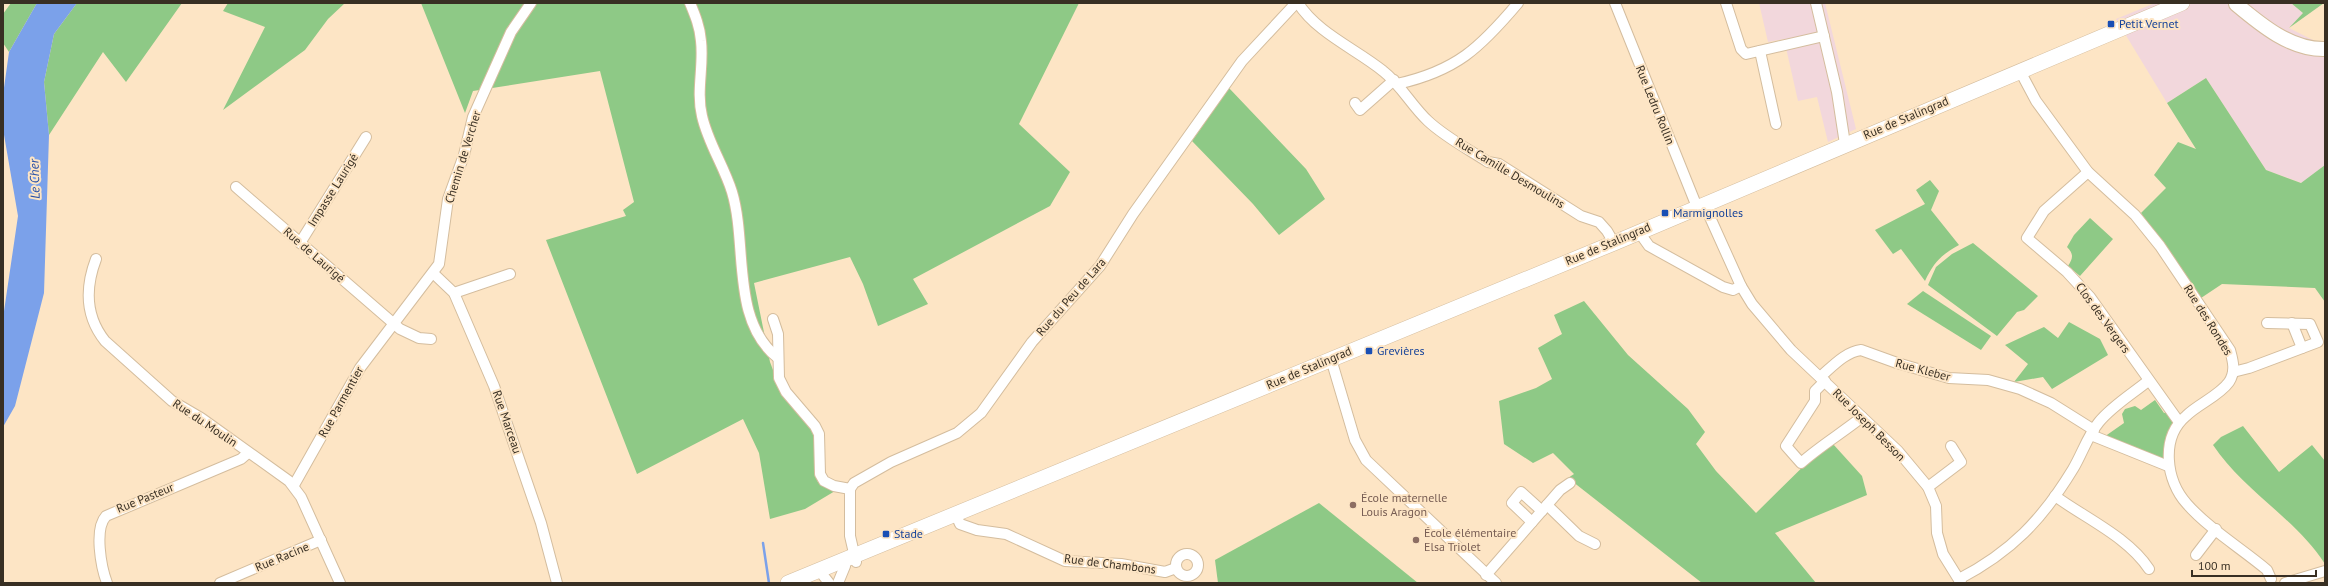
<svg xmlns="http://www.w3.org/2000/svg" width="2328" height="586" font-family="'PT Sans',sans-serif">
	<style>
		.industrial { fill: #f2d7dc }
		.green { fill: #8ec986 }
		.water { fill: #7ba1ea }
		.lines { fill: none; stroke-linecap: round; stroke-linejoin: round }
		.stream { stroke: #7ba1ea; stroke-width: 2.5 }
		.street-casing { stroke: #d4bd9e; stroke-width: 12 }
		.secondary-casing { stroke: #d4bd9e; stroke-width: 16 }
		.primary-casing { stroke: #d4bd9e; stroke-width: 16 }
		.street { stroke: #fff; stroke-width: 10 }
		.secondary { stroke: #fff; stroke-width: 14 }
		.primary { stroke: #fff; stroke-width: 15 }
		.transit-dot { fill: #1a4fb4; stroke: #fde5c5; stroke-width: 1.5 }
		.education-dot { fill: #8d6e63; stroke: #fde5c5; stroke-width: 1.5 }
		.labels { text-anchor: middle; stroke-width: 4; stroke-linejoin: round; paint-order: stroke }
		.transit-label { font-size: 12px; fill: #164399; stroke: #fde5c5; text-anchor: start }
		.street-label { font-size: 12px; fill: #382f23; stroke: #fde5c5 }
		.education-label { font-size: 12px; fill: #785e54; stroke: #fde5c5; text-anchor: start }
		.water-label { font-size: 13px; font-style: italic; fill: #2951a7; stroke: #fde5c5 }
	</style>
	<rect width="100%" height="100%" fill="#fde5c5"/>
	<!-- industrial -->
	<g class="industrial">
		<polygon points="1759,3 1825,3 1856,129 1828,142 1817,97 1798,101 1784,39 1768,42"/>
		<polygon points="2155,3 2291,3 2303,13 2289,28 2325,46 2325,165 2302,183 2266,170 2206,78 2167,103 2116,19"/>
	</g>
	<!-- green -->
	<g class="green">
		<polygon points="11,3 37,3 9,52 3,43 3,14"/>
		<polygon points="77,3 182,3 126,82 103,52 49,135 44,82 54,34"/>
		<polygon points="228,3 345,3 328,19 305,50 223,110 265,27 223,11"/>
		<polygon points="421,3 1079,3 1019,124 1070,172 1050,206 913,279 928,304 878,326 863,284 850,257 754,283 770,362 782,394 809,421 814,431 817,481 835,491 805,509 770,519 759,453 743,419 637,474 546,240 626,216 623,210 634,202 600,71 473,91 465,113"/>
		<polygon points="2291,3 2324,3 2289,28 2303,13"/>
		<polygon points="2206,78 2266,170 2301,183 2325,165 2325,302 2315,288 2222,284 2201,298 2141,213 2166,188 2154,175 2178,142 2196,149 2167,103"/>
		<polygon points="1229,88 1306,169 1325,199 1279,235 1253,204 1192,141"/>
		<path d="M1930 180 1939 191 1931 210 1959 245C1941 255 1934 262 1925 281L1901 249 1893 254 1875 230 1925 204 1916 190Z"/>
		<path d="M2090 218 2113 239 2080 276 2068 266C2073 258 2074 254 2067 247L2074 235Z"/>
		<polygon points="1973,243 2038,296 2024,310 2017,312 1997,336 1928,285 1936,267 1952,254"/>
		<polygon points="1923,291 1991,336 1981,350 1907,304"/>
		<polygon points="1584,301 1628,355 1688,409 1705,432 1696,444 1716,471 1756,513 1824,446 1833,444 1862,476 1867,495 1775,533 1816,583 1702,583 1568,478 1574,474 1553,453 1533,463 1504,444 1499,401 1536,388 1552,379 1538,348 1562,334 1554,315"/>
		<polygon points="2069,322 2100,339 2108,355 2052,389 2043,377 2014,382 2028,364 2005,345 2044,327 2058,338"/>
		<polygon points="2155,400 2164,413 2167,412 2174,424 2164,459 2104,437 2124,423 2122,414 2125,409 2135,406 2141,410"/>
		<path d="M2243 426 2279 472 2312 445 2325 461V564C2295 518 2244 491 2213 445L2221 437Z"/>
		<polygon points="1319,503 1418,583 1218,583 1215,560"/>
	</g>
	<!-- water -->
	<polygon class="water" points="37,3 77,3 54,34 44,82 49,135 44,293 15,406 3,427 3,318 18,216 3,129 3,95 9,52"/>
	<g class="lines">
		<!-- stream -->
		<polyline class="stream" points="763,543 769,583"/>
		<defs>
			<g id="street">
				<path d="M690 3C695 15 700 27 701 41 704 66 696 91 702 116 708 143 724 166 732 192 748 245 730 320 778 358"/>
				<path d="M1298 3C1317 33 1356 49 1383 71 1401 85 1411 105 1428 121 1445 137 1468 149 1488 162L1499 164 1581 216 1599 222 1607 231 1614 243"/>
				<polyline points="1615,3 1697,207"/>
				<polyline points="1726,3 1741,49 1746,54 1824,36"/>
				<polyline points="1816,3 1837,92 1845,144"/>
				<polyline points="1760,51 1776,124"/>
				<path d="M2020 71 2036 101 2088 172 2135 215 2160 246 2230 350C2233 361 2236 371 2229 382 2219 396 2198 404 2186 416 2160 438 2166 481 2187 504 2208 528 2242 549 2267 570L2271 579"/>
				<path d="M1397 84C1456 71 1480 48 1518 3"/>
				<polyline points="1355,103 1360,110 1394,80"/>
				<polyline points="2088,172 2044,211 2027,238 2067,272 2090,297 2179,422"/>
				<polyline points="236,187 400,329 419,338 431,339"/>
				<polyline points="1704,204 1741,286 1752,304 1791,350 1898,451 1928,487 1936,506 1937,533 1943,554 1961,583"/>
				<polyline points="1639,232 1649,246 1723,287 1733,290 1741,286"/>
				<polyline points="300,243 366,137"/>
				<path d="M96 259C85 288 85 316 105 341L172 401 201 418 289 481 301 497 340 583"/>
				<polyline points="433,273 454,293 494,386 541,523 557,583"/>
				<polyline points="454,293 510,274"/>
				<polyline points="773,319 778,334 779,378 786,392 815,426 819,434 820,474 824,481 834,486 850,489 850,536 856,562"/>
				<polyline points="2292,323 2302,348"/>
				<polyline points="1331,359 1355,440 1366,460 1496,583"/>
				<polyline points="2233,372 2249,368 2318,342 2310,324 2267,323"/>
				<path d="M1820 377C1832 367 1845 352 1861 350L1897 363 1949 378 1988 380 2020 389 2051 403 2094 430"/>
				<path d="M1825 381 1815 391V401L1786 446 1801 463C1820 446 1842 433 1862 417"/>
				<polyline points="2091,435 2168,466"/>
				<polyline points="294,485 360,368 439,264 448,199 464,155 473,117 511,32 531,3"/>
				<polyline points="1928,487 1961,462 1951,446"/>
				<polyline points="850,489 854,483 891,462 957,433 981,413 1032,342 1100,266 1133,214 1242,61 1296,3"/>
				<path d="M2055 496C2085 518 2128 537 2149 569"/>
				<polyline points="1547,505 1579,536 1595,544"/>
				<polyline points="955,513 960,524 977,530 1006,534 1065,561 1121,564 1165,572 1176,568"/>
				<polyline points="1532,522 1512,503 1521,492 1542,511"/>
				<circle cx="1187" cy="565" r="11"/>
				<polyline points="2196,555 2216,529"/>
				<polyline points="819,570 829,583"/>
				<polyline points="1486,575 1560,490 1570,483"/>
				<path d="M1959 579C2011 552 2042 520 2073 469 2082 454 2088 435 2099 422 2112 406 2132 394 2148 381"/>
				<path d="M107 583C101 567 94 529 106 516L241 459 248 453"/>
				<polyline points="220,583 321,540"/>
				<polyline points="838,583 845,566"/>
				<polyline points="2285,583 2325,571"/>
			</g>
			<path id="secondary" d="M2236 4C2261 25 2291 50 2325 49"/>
			<polyline id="primary" points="788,583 1614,243 2182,3"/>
		</defs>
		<!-- street casing -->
		<use href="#street" class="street-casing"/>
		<!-- secondary casing -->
		<use href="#secondary" class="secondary-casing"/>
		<!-- primary casing -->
		<use href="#primary" class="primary-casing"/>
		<!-- street -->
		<use href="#street" class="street"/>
		<!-- secondary -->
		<use href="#secondary" class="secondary"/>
		<!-- primary -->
		<use href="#primary" class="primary"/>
	</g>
	<!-- markers -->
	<g class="transit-dot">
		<rect x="2107" y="20" width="8" height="8" rx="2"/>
		<rect x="1661" y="209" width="8" height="8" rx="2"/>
		<rect x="1365" y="347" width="8" height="8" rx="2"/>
		<rect x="882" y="530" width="8" height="8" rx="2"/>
	</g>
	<g class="education-dot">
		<circle cx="1353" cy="505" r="4"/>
		<circle cx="1416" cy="540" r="4"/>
	</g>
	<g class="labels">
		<!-- transit labels -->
		<g class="transit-label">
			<text x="2119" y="28">Petit Vernet</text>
			<text x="1673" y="217">Marmignolles</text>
			<text x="1377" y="355">Grevières</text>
			<text x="894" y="538">Stade</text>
		</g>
		<!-- street labels -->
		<g class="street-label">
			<text transform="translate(1655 105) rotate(68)" y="4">Rue Ledru Rollin</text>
			<text transform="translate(1906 118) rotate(-23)" y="4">Rue de Stalingrad</text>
			<text transform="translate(463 157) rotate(-73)" y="4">Chemin de Vercher</text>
			<text transform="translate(1510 173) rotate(31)" y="4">Rue Camille Desmoulins</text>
			<text transform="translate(333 190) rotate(-58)" y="4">Impasse Laurigé</text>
			<text transform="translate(1608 244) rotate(-23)" y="4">Rue de Stalingrad</text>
			<text transform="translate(314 255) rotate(41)" y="4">Rue de Laurigé</text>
			<text transform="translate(1071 297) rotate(-49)" y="4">Rue du Peu de Lara</text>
			<text transform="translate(2103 318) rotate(54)" y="4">Clos des Vergers</text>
			<text transform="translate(2208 320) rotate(58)" y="4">Rue des Rondes</text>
			<text transform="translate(1309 368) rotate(-23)" y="4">Rue de Stalingrad</text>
			<text transform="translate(1923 370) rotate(15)" y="4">Rue Kleber</text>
			<text transform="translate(341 402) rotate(-61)" y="4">Rue Parmentier</text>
			<text transform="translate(507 422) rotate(71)" y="4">Rue Marceau</text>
			<text transform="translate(205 423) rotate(34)" y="4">Rue du Moulin</text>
			<text transform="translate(1869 425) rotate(45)" y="4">Rue Joseph Besson</text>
			<text transform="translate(145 498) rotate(-22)" y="4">Rue Pasteur</text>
			<text transform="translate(282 557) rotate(-23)" y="4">Rue Racine</text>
			<text transform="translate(1110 564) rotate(7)" y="4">Rue de Chambons</text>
		</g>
		<!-- education labels -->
		<g class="education-label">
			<text x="1361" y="502">École maternelle<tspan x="1361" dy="14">Louis Aragon</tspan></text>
			<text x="1424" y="537">École élémentaire<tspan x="1424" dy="14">Elsa Triolet</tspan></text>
		</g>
		<!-- water labels -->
		<g class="water-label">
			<text transform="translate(34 179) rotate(-92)" y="5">Le Cher</text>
		</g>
	</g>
	<!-- border -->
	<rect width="2328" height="586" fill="none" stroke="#382f23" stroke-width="8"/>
	<!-- scale -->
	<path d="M2192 570v6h124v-6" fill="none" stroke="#382f23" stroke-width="2"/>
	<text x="2198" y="570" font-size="12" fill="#382f23" stroke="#fde5c5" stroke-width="3" paint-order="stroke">100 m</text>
</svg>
